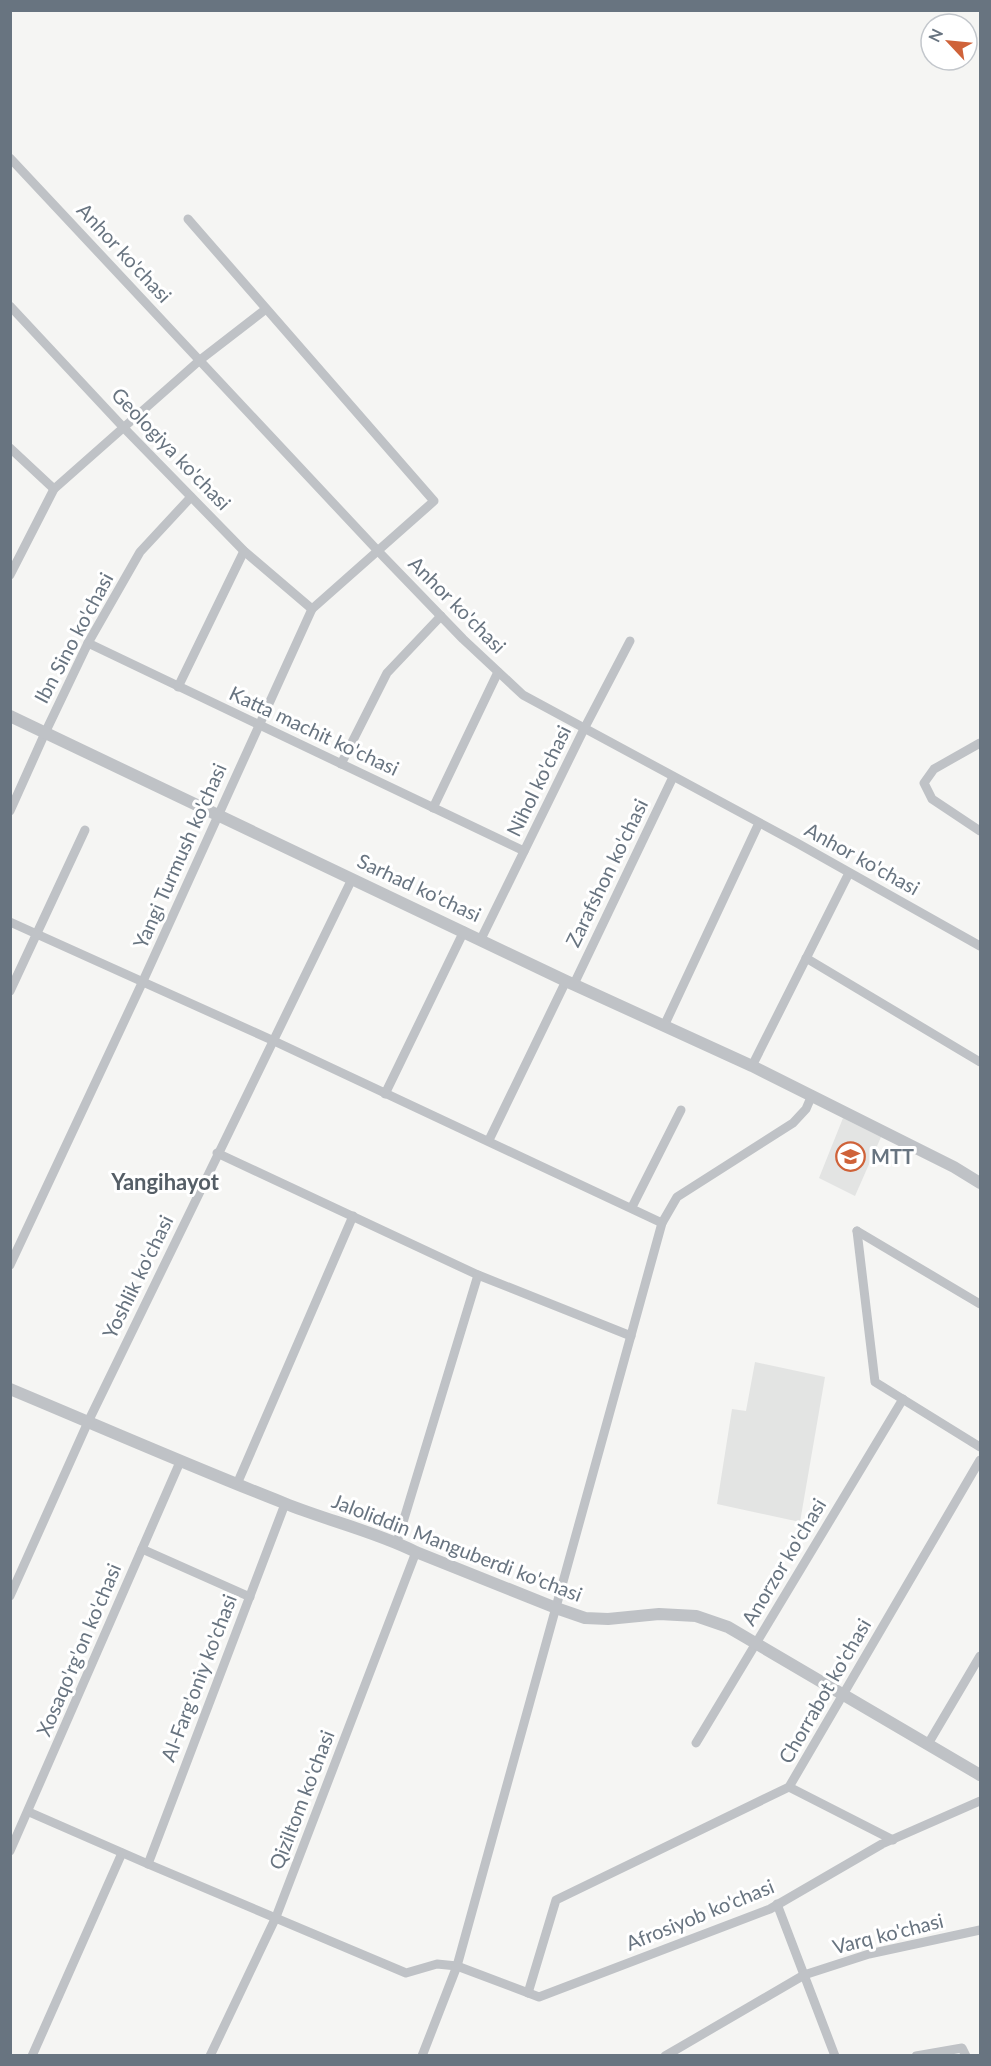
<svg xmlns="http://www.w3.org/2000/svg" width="991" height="2066" font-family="Lato,sans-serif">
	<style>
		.built { fill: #e3e4e3 }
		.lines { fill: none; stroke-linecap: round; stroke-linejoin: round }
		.minor { stroke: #bfc2c6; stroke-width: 9 }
		.tertiary { stroke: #bfc2c6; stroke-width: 12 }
		.labels { text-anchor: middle; stroke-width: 6; stroke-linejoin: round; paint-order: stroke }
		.street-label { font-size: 20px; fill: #687480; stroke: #fff }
		.poi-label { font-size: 20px; font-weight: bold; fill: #687480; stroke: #fff; text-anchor: start }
		.quarter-label { font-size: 22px; font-weight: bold; fill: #555e66; stroke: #fff }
	</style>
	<rect width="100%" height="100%" fill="#f5f5f3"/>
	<!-- built -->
	<g class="built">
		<polygon points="843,1118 881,1137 855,1196 819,1178"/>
		<polygon points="755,1362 825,1377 800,1522 717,1504 732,1409 746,1411"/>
	</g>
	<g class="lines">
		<!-- minor -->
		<g class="minor">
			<polyline points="10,158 378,551 463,639 523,695 797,843 980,946"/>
			<polyline points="10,306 123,427 244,551 312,609"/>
			<polyline points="10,448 54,489"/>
			<polyline points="10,575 54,489 200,360 266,309"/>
			<polyline points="88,643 524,851"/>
			<polyline points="178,687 244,551"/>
			<polyline points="980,743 934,769 924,783 932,799 980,831"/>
			<polyline points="341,764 387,673 441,616"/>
			<polyline points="433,808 498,672"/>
			<polyline points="10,811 45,733 88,643 140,552 191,497"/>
			<polyline points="10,922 274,1041 662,1223"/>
			<polyline points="481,939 584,729 630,641"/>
			<polyline points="806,958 980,1062"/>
			<polyline points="574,984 673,777"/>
			<polyline points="10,991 85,830"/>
			<polyline points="664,1026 759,823"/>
			<polyline points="752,1066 849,873"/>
			<polyline points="385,1094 464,931"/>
			<polyline points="489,1140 566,981"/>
			<polyline points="217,1153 478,1275 631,1336"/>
			<polyline points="632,1207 681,1110"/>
			<polyline points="857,1231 875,1382 980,1447"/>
			<polyline points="857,1231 980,1304"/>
			<polyline points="10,1265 143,981 312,609 434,501 188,219"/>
			<polyline points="237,1484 353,1216"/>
			<polyline points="397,1542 478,1275"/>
			<polyline points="142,1549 250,1597"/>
			<polyline points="10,1596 88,1422 352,879"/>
			<polyline points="696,1743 903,1399"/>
			<polyline points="928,1744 980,1656"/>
			<polyline points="789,1787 893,1840"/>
			<polyline points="29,1812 148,1864 406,1973 437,1964 457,1966 539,1997 770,1909 882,1844 980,1801"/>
			<polyline points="10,1851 180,1462"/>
			<polyline points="148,1864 285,1504"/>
			<polyline points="777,1904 835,2056"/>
			<polyline points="528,1993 556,1900 789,1787 980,1460"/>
			<polyline points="32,2056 122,1853"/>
			<polyline points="210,2056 276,1917 416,1552"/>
			<polyline points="422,2056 457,1966 662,1223 677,1197 793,1123 806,1109 812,1095"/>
			<polyline points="665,2056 804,1975 869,1954 980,1930"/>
			<polyline points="916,2056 962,2048 966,2056"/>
		</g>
		<!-- tertiary -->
		<g class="tertiary">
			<polyline points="10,716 566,981 752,1066 954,1167 980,1183"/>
			<path d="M10 1389C101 1427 192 1467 284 1503 328 1521 374 1531 416 1552L556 1608 585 1618 608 1619 659 1614 696 1616 728 1627 980 1775"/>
		</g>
	</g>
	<!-- icons -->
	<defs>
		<symbol id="school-ring" viewBox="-11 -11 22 22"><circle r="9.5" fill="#fff" stroke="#cf6239" stroke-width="1.5"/><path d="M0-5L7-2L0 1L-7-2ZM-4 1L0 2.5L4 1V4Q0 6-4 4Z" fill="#cf6239"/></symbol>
	</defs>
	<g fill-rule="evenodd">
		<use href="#school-ring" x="834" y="1140" width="33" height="33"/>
	</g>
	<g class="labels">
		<!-- street labels -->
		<g class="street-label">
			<text transform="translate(124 253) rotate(47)" y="7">Anhor ko'chasi</text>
			<text transform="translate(171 449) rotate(46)" y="7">Geologiya ko'chasi</text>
			<text transform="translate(457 605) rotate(45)" y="7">Anhor ko'chasi</text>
			<text transform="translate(74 638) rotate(-62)" y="7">Ibn Sino ko'chasi</text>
			<text transform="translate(314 731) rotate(25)" y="7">Katta machit ko'chasi</text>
			<text transform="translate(539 781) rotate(-64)" y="7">Nihol ko'chasi</text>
			<text transform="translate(180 856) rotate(-66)" y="7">Yangi Turmush ko'chasi</text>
			<text transform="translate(862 859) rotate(29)" y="7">Anhor ko'chasi</text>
			<text transform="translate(607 873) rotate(-64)" y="7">Zarafshon ko'chasi</text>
			<text transform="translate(419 888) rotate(25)" y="7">Sarhad ko'chasi</text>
			<text transform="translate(138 1277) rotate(-64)" y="7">Yoshlik ko'chasi</text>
			<text transform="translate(457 1548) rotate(21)" y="7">Jaloliddin Manguberdi ko'chasi</text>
			<text transform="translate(784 1562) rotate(-59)" y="7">Anorzor ko'chasi</text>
			<text transform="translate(79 1650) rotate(-67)" y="7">Xosaqo'rg'on ko'chasi</text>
			<text transform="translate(199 1678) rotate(-69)" y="7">Al-Farg'oniy ko'chasi</text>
			<text transform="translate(825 1691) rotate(-60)" y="7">Chorrabot ko'chasi</text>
			<text transform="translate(302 1800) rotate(-69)" y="7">Qiziltom ko'chasi</text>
			<text transform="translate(700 1915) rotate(-22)" y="7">Afrosiyob ko'chasi</text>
			<text transform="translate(888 1934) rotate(-14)" y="7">Varq ko'chasi</text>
		</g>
		<!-- poi labels -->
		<g class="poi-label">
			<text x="871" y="1164">MTT</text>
		</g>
		<!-- quarter labels -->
		<g class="quarter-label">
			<text x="165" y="1190">Yangihayot</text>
		</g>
	</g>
	<!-- border -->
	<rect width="991" height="2066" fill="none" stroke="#687480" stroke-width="24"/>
	<!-- north arrow -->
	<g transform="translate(949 42) rotate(296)"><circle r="28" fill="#ffffff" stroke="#c3c7cc" stroke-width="1.5"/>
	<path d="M0-4.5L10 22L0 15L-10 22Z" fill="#cf6239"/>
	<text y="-9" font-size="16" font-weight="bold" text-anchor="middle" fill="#687480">N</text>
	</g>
</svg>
